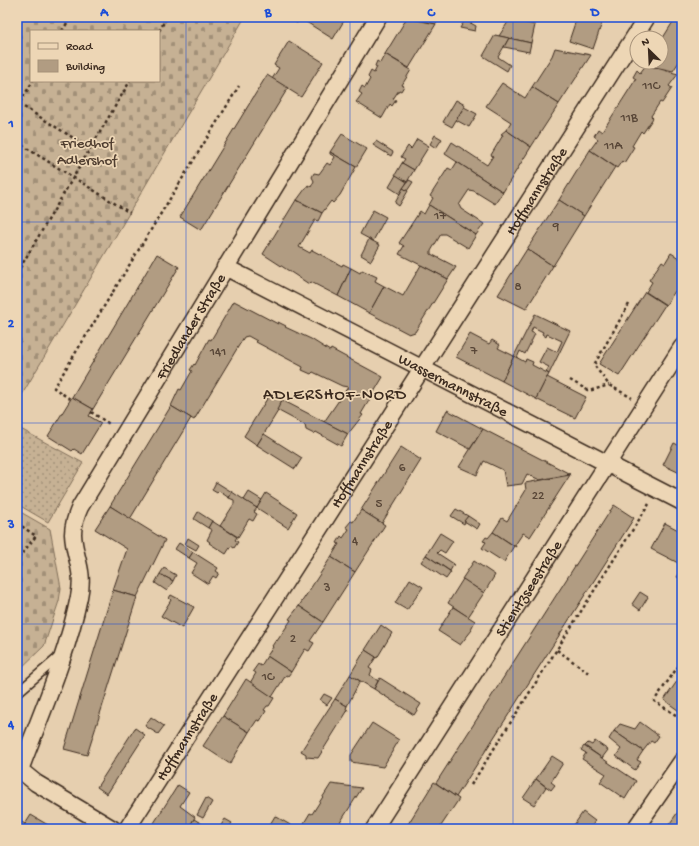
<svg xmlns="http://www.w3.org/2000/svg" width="699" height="846" font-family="'Gochi Hand',sans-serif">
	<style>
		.grass { fill: url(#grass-dots); stroke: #806e59 }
		.cemetery { fill: url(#cemetery-stones); stroke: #806e59; fill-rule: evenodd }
		.building { fill: #b19c82; stroke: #3b2a1e }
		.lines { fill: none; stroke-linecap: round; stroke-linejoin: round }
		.service-casing { stroke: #3b2a1e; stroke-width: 11 }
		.minor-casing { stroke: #3b2a1e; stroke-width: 19 }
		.path { stroke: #3b2a1e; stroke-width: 2.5; stroke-dasharray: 3 3; stroke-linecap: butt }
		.service { stroke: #edd6b5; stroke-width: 8 }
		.minor { stroke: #edd6b5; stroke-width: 16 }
		.grid { fill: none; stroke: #1d4ed8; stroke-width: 1; stroke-opacity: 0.55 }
		.labels { text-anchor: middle; stroke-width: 3.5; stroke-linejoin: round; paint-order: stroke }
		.number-label { font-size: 13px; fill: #584637 }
		.park-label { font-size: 15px; fill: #503e30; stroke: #edd6b5 }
		.street-label { font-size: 15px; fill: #3b2a1e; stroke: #edd6b5 }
		.quarter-label { font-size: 17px; letter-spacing: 1px; fill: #3b2a1e; stroke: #edd6b5 }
		.neatline { fill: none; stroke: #1d4ed8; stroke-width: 1.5 }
		.grid-label { font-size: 13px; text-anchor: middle; font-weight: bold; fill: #1d4ed8 }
	</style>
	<defs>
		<pattern id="grass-dots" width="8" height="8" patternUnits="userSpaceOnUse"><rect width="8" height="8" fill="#c6b194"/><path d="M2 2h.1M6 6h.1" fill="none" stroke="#a29078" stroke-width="1.8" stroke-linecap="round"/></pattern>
		<pattern id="cemetery-stones" width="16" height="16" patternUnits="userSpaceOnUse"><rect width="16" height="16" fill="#c6b194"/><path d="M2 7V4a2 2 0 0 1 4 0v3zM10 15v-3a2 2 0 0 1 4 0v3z" fill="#a29078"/></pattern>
	</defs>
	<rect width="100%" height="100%" fill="#e6cfaf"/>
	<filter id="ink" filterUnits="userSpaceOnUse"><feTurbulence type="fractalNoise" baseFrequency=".025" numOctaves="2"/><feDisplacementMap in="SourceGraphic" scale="8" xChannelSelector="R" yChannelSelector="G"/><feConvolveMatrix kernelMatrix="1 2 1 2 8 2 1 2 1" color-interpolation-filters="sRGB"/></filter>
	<g filter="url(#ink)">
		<!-- grass -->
		<polygon class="grass" points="17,427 83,463 48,522 17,504"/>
		<!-- cemetery -->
		<g class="cemetery">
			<path d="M17 17H245L17 403ZM31 31H159V81H31Z"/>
			<polygon points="17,510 50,529 61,588 59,601 44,646 17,672"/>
		</g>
		<!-- building -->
		<g class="building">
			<polygon points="287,17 341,17 345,19 333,39 300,18 297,23"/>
			<polygon points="407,17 440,17 436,24"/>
			<polygon points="577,17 604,17 593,49 569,41"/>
			<polygon points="676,17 682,17 682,57 673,71 646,65 648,62 661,62 661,41"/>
			<polygon points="407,18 436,24 409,68 385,54"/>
			<polygon points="510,19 535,25 531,43 499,36"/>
			<polygon points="465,20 476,26 475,31 460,28"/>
			<polygon points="495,35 509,38 498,57 510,65 507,71 483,56"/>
			<polygon points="509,38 531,43 529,52 504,47"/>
			<polygon points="289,41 323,62 301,97 272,79 279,68 274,65"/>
			<polygon points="555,48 591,55 559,104 532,87 552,56"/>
			<polygon points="385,54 411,70 402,85 404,86 401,91 399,90 393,99 396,100 392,106 390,104 382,118 356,102 362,94 359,92 362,86 365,88 370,79 368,77 371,71 374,73 377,67 375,66 377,61 380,63"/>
			<polygon points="646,65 678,74 669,86 672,88 662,103 660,102 651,116 653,118 643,133 641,131 632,146 634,147 624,163 622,161 617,168 590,150 598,139 594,136 598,129 602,132 636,79 633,77 637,70 640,73"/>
			<polygon points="267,75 288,88 201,230 180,217"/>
			<polygon points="502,83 525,98 532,87 559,104 531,147 506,130 511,122 486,106"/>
			<polygon points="456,100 465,105 452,127 443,122"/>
			<polygon points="464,107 477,114 469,127 456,120"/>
			<polygon points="506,130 531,147 503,192 445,154 452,142 487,165 493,156 491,155 503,135 501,134"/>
			<polygon points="342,134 367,149 356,167 330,152"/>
			<polygon points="435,135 442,139 436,148 430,144"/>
			<polygon points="417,139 429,146 414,170 402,163 405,159 401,157 408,146 411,149"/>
			<polygon points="376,141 393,152 391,156 373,145"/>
			<polygon points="590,150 615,167 584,216 559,200"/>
			<polygon points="330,152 356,167 340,195 333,203 331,201 322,213 297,200 308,185 311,187 314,181 312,177 314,173 319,174 327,163 330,165 335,157 330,154"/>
			<polygon points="457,162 503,192 495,204 474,191 469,190 459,205 461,209 484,224 476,235 429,205 433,198 430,196 448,168 452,170"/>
			<polygon points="402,163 414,170 407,182 395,175"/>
			<polygon points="396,175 407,182 400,194 389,187"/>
			<polygon points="409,180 413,182 407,191 403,188"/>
			<polygon points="403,188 408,191 399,206 395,203"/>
			<polygon points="296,200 322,213 318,221 315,220 299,247 310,253 312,250 342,266 343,264 351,268 338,296 311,282 309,284 263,254"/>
			<polygon points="559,200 584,216 553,266 527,249"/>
			<polygon points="429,205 476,235 468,248 445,234 441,234 431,251 431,254 456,267 448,279 399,254 404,246 399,243 420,211 424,214"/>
			<polygon points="373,210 386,217 373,241 360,234"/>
			<polygon points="369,239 380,245 371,261 361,255"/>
			<polygon points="527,249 553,266 526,309 498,295"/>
			<polygon points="671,253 682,260 682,291 680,294 675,291 666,305 646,292 652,282 649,280 662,261 665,263"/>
			<polygon points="157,254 179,267 93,409 72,397"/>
			<polygon points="421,265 448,279 415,332 409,334 369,313 384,286 403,296"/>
			<polygon points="351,268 360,273 362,270 377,277 375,281 384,286 369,313 338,296"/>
			<polygon points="645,292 665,305 619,376 599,364"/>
			<polygon points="234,301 278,324 278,322 286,326 285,327 311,339 330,351 331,349 383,377 361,414 363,415 348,434 324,422 348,387 342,386 313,372 311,374 302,370 303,367 256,342 257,341 248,336 244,337 194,420 171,406 179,389 181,390 192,371 190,370 194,364 195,365 209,339 211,340"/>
			<polygon points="535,314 570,331 549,374 546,372 549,367 539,362 547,347 557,352 562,341 547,334 546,337 542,334 543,332 533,327 531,332 535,334 525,354 520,351 517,358 514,356"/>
			<polygon points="470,334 489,344 492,340 500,345 498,348 514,356 502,381 456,357"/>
			<polygon points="514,356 525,362 526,359 533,362 532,365 549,374 536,399 502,381"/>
			<polygon points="547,377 586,397 575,418 536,399"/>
			<polygon points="270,394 282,400 278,411 257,445 244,436"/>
			<polygon points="72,397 93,409 89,416 101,423 82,454 74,449 72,451 48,436"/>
			<polygon points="282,400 348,434 341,446 316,432 314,434 306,430 305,425 277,410"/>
			<polygon points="171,406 191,418 130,519 110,506"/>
			<polygon points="447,410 483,429 470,449 436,431"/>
			<polygon points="483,429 570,474 540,480 527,474 522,484 506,486 503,470 484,461 477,475 459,467"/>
			<polygon points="264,434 302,458 295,469 257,445"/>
			<polygon points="674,443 682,447 682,474 663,465"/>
			<polygon points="401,447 421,460 382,523 361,510"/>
			<polygon points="570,475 530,537 523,533 515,545 516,547 493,532 502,518 507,521 526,490 525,483"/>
			<polygon points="216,482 232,492 229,498 219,491 217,493 212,490"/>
			<polygon points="232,492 257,508 254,512 257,514 253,521 249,519 238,537 220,526 234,504 234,500 229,498"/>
			<polygon points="249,492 262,500 257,508 244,500"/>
			<polygon points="266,493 297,513 288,528 257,508"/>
			<polygon points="614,505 634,518 456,797 436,783"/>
			<polygon points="110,506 165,540 137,597 113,590 127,549 95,529"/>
			<polygon points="456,509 468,516 464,524 451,516"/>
			<polygon points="361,510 385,525 355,572 331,557 339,544 337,543 341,536 343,538 349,529 346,527 351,521 353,522"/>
			<polygon points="198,512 212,521 208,528 194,519"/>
			<polygon points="468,516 480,524 477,529 464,521"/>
			<polygon points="212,521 237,537 235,540 238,542 234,548 231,546 226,554 209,543 210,542 207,540 212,530 208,528"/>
			<polygon points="665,523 682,532 682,565 651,549"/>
			<polygon points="493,532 514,546 504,562 482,548 486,542 483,541 486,537 488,538"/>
			<polygon points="440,533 453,541 445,553 440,550 437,553 454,564 450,571 426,555"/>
			<polygon points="188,538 199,545 196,550 185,544"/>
			<polygon points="179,543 193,552 189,558 175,549"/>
			<polygon points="193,552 218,568 216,571 219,573 216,578 213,576 208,584 191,573 197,563 189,558"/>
			<polygon points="426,555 451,572 446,579 421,562"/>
			<polygon points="331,557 355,572 323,622 299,606"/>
			<polygon points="474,561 495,575 484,593 462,579"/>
			<polygon points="164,568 176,575 173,581 160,574"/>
			<polygon points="682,569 682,580 677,577"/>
			<polygon points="160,574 173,581 167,591 155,583"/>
			<polygon points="410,579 423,587 407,610 395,603"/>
			<polygon points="463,579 484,593 468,617 448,603"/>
			<polygon points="113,590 137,597 87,755 64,749"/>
			<polygon points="640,592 648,597 640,610 632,604"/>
			<polygon points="171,595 194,607 182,628 161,616 171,600 169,598"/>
			<polygon points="299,606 323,622 310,641 314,643 309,651 305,649 291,672 267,656 273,647 272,646 276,640 277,641 291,620 289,619"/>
			<polygon points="453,607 475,621 471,629 472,630 460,645 438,631"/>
			<polygon points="381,625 392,633 377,658 365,650"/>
			<polygon points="365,650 376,657 369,668 372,670 370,675 378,681 374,689 350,675"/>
			<polygon points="267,656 291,672 288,676 286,675 272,697 250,683 256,673 253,671 258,664 261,666"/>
			<polygon points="682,674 682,713 664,700"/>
			<polygon points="350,675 360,681 347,706 335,699"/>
			<polygon points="380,678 421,704 414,715 374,689"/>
			<polygon points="246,679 274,698 269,706 267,706 264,710 266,711 260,721 257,720 249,732 223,716"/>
			<polygon points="324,694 332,698 327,705 320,700"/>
			<polygon points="335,699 347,706 346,709 348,710 318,758 306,757 306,754 301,751"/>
			<polygon points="223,716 249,732 230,764 203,746"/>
			<polygon points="151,717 164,726 158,734 145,726"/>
			<polygon points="640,722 659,736 654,743 651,741 643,751 614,731 620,724 635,729"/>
			<polygon points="372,723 399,740 383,767 351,762 351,755"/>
			<polygon points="135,728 145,735 107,794 97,787"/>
			<polygon points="614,731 643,751 637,760 641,762 635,770 616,756 621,749 609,739"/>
			<polygon points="595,741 608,750 602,758 585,746 588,743 592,745"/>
			<polygon points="584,746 636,781 625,799 600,782 606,774 582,759 586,753 581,750"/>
			<polygon points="552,756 563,763 551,782 555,785 551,790 536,779"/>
			<polygon points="536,779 546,787 534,805 523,798"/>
			<polygon points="434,782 459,799 439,829 405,829"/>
			<polygon points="331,784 362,788 336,829 303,829 306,824 304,823 310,813 312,814"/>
			<polygon points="178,785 189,792 180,806 195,817 188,829 157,829 154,827 154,823"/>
			<polygon points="206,798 212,802 203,818 197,815"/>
			<polygon points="682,806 682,829 666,829"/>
			<polygon points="583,812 595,821 590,829 580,829 574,825"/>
			<polygon points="31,815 48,825 46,829 22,829"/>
			<polygon points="275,816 297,829 274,829 269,826"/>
			<polygon points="17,819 25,824 22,829 17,829"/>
			<polygon points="194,819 210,829 188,829"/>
			<polygon points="225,819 232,823 228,829 220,827"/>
		</g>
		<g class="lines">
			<defs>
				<polyline id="service" points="17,693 60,656"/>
				<g id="minor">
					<path id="s1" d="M225 267 682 502"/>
					<path id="s2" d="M113 829 36 783 20 770C41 714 67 656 79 597 85 569 74 558 73 534 73 524 76 516 80 507L378 17"/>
					<path id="s3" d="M127 829 647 17"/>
					<path id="s4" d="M374 829 682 347"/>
					<polyline points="635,829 682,761"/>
				</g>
			</defs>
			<!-- service casing -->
			<use href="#service" class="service-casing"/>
			<!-- minor casing -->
			<use href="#minor" class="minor-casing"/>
			<!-- path -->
			<g class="path">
				<polyline points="62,31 71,17"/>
				<polyline points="159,31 167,17"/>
				<polyline points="19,104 91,149"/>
				<polyline points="17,107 33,81"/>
				<polyline points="17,142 130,213"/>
				<polyline points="17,260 23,263"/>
				<polyline points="17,273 130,81"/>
				<polyline points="629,304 594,365 609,385 632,398"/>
				<polyline points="570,380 589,391 609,385"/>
				<polyline points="70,399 54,388 239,86"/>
				<polyline points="91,412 111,425"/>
				<polyline points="17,523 36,536 17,560"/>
				<polyline points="557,650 590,674"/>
				<polyline points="682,661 654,701 682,719"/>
				<polyline points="471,785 649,504"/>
			</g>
			<!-- service -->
			<use href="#service" class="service"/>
			<!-- minor -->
			<use href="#minor" class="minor"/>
		</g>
	</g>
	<!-- grid -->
	<path class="grid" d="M186 17V829M350 17V829M513 17V829M17 222H682M17 423H682M17 624H682"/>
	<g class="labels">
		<!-- number labels -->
		<g class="number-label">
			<text x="651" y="89">11C</text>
			<text x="629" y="121">11B</text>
			<text x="613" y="149">11A</text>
			<text x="440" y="219">17</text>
			<text x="556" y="230">9</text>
			<text x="518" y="290">8</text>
			<text x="474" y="354">7</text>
			<text x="218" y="355">141</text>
			<text x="402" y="471">6</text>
			<text x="538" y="499">22</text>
			<text x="379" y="507">5</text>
			<text x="355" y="544">4</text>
			<text x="327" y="591">3</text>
			<text x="293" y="642">2</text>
			<text x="268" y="680">1C</text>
		</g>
		<!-- park labels -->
		<g class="park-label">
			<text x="87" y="147">Friedhof<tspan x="87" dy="17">Adlershof</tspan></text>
		</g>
		<!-- street labels -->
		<g class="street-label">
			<text dy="5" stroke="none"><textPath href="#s3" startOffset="758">Hoffmannstraße</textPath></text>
			<text dy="5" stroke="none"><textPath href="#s2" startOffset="597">Friedlander Straße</textPath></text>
			<text dy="5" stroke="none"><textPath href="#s1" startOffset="257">Wassermannstraße</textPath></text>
			<text dy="5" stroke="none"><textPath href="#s3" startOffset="434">Hoffmannstraße</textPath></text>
			<text dy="5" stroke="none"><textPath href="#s4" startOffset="286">Stienitzseestraße</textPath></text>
			<text dy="5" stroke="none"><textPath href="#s3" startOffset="110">Hoffmannstraße</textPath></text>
		</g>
		<!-- quarter labels -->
		<g class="quarter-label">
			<text x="335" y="399">ADLERSHOF-NORD</text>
		</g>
	</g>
	<!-- margin -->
	<rect width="699" height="846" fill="none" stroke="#edd6b5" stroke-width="44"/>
	<!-- legend -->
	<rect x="30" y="30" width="130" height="52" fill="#edd6b5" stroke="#a69179"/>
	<rect x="38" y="43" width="20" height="6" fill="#edd6b5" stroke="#a69179"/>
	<text x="66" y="50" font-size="12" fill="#3b2a1e">Road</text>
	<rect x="38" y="60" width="20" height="12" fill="#b19c82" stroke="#a69179"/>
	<text x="66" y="70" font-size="12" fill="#3b2a1e">Building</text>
	<!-- north arrow -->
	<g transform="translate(649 50) rotate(336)"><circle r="19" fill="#edd6b5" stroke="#a69179"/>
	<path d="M0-3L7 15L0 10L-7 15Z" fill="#3b2a1e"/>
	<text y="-6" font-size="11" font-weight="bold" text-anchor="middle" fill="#3b2a1e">N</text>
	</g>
	<rect x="22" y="22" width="655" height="802" class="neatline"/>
	<g class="grid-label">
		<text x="104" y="16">A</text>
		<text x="268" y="16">B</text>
		<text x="431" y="16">C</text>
		<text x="595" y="16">D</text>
		<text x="11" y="127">1</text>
		<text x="11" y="327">2</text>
		<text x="11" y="528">3</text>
		<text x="11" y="728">4</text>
	</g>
</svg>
